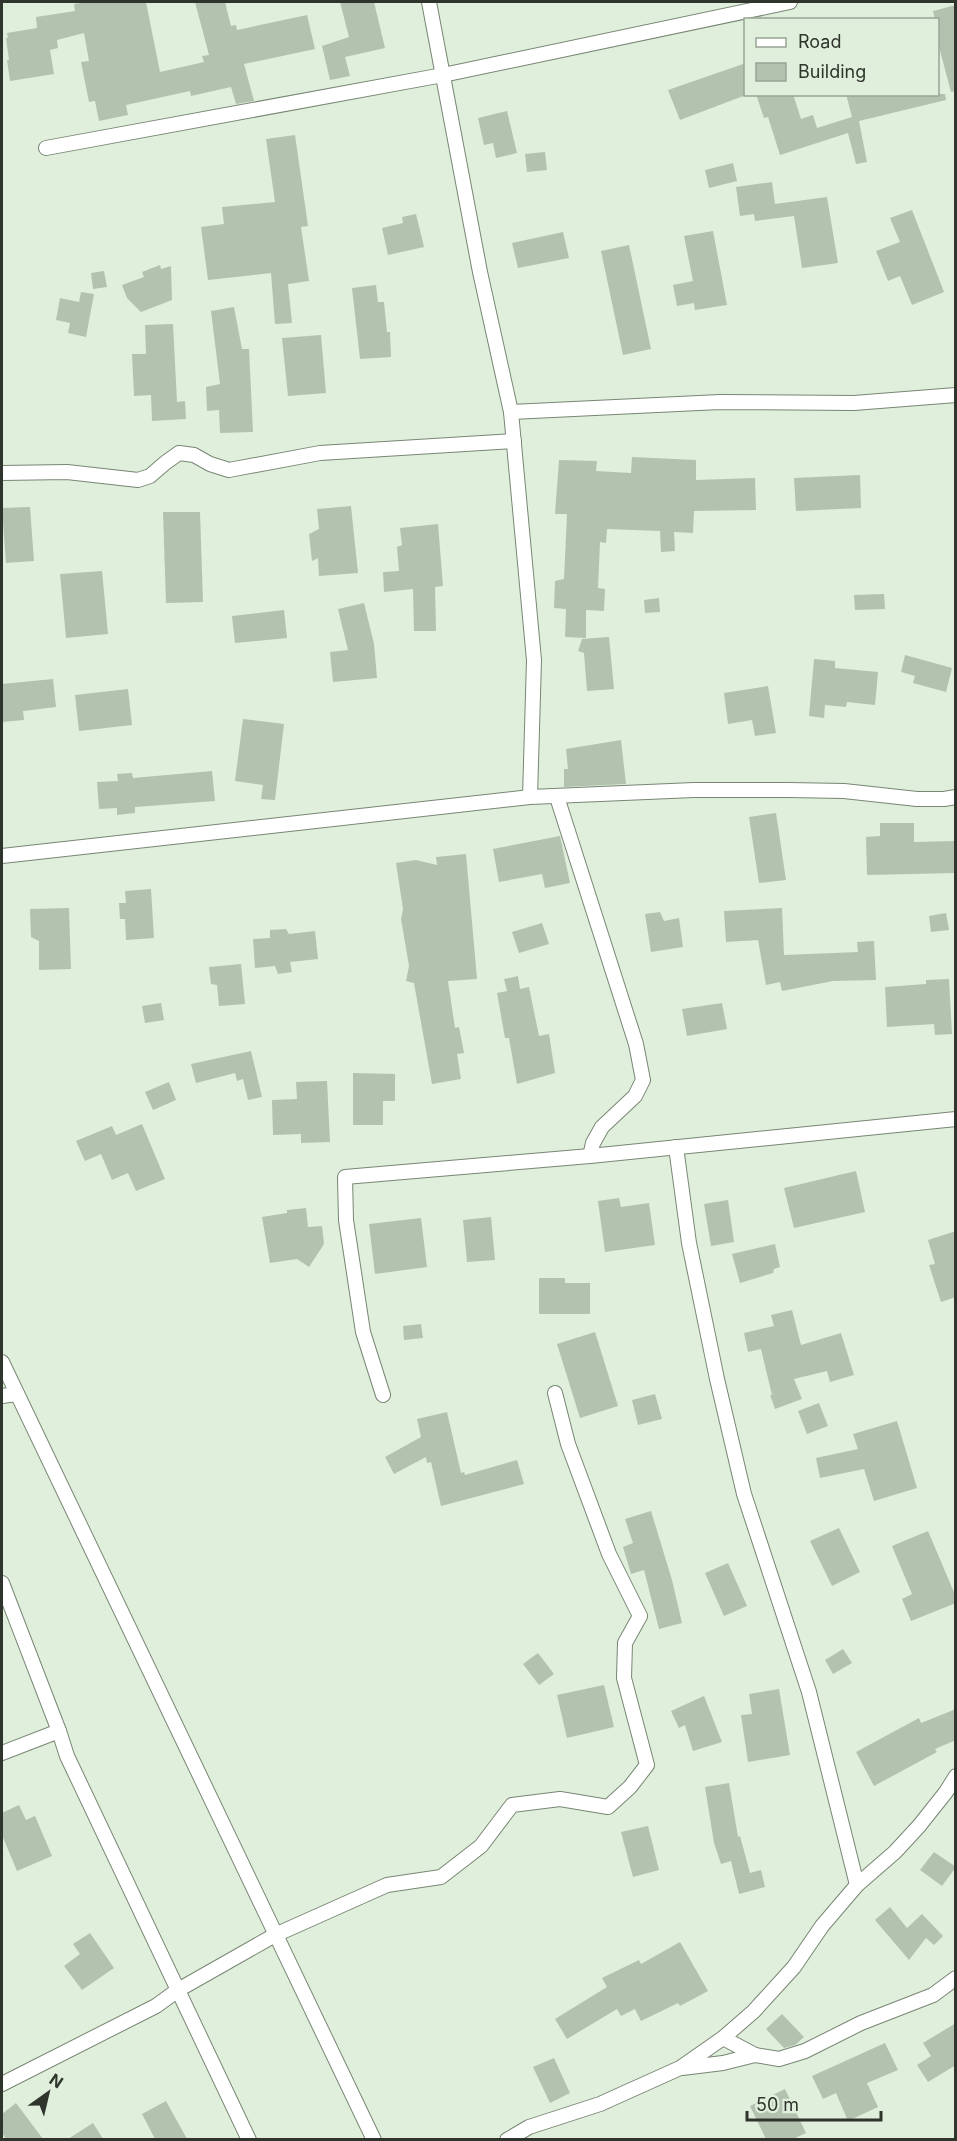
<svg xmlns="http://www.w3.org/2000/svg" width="957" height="2141" font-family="Inter,sans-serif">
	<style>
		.building { fill: #b3c2ae }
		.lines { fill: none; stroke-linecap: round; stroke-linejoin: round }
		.minor-casing { stroke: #788674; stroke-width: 16 }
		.minor { stroke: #fff; stroke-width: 14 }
	</style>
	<rect width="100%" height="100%" fill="#dfefdb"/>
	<!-- building -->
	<g class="building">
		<polygon points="86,2 146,2 160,72 204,62 202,56 209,55 195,2 225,2 231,26 236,25 237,30 307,15 315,49 244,64 254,101 236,104 231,87 191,96 190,91 126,105 128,115 99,121 95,101 89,102 81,62 89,61 84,33 57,40 58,48 50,50 54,74 10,81 7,60 9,60 6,38 8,38 7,33 37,28 36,17 75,11 74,4"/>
		<polygon points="340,2 374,2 385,48 345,57 350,76 330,80 322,46 349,37"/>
		<polygon points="956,5 956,91 951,92 938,43 938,20 935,20 933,11"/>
		<polygon points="746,63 746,95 680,120 668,90"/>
		<polygon points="756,94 793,94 801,119 813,115 817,128 852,117 846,94 945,94 946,100 859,121 867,162 856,164 848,133 780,155 768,117 764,118"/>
		<polygon points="507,111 517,153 496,158 493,143 484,145 478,118"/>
		<polygon points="295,135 308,226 301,227 309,281 288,284 292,323 275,324 271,273 208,280 201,227 224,224 222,207 275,202 266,139"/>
		<polygon points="545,152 547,170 527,172 525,154"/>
		<polygon points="733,163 737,181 709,188 705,170"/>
		<polygon points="772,182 775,204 827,197 838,263 802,268 794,216 755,221 754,214 740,216 736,187"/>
		<polygon points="912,210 944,292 912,305 900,276 888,281 876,251 900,242 890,218"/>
		<polygon points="416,214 424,247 388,255 382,228 403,223 402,217"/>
		<polygon points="713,231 727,305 695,310 694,303 677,306 673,285 693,281 684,236"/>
		<polygon points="563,232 569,258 518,268 512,243"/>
		<polygon points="629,245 651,349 623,355 601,251"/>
		<polygon points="160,265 161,269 171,266 172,300 141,312 127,298 122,285 144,277 142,272"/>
		<polygon points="104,271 107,287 93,289 91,273"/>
		<polygon points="376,285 378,302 384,302 387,332 390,332 391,357 360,359 352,288"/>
		<polygon points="81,292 94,294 86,337 68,333 70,323 56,320 60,298 79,302"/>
		<polygon points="234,307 242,349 249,349 253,432 220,433 219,410 207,411 206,387 220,384 211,311"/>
		<polygon points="173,324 177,402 185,401 186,419 152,421 151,395 134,396 132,354 146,354 145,325"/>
		<polygon points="321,335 326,393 288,396 282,338"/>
		<polygon points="632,457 696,460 696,480 755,478 756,510 694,511 693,533 674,532 675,551 661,552 660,531 607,529 606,543 600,542 598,588 605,589 604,611 586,610 586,638 565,637 566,609 554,608 555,581 564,579 567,514 555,514 559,460 597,461 596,471 631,473"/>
		<polygon points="860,475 861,508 796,511 794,478"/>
		<polygon points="351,506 358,573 319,576 318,558 312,561 309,534 319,529 317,509"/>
		<polygon points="30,507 34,561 6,563 2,508"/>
		<polygon points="163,512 200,512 203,602 166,603"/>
		<polygon points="438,524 443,586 435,587 436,631 414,631 413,589 384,592 383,572 399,571 397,547 402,545 400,528"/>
		<polygon points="102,571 108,634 66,638 60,574"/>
		<polygon points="884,594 885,609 855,610 854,595"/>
		<polygon points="659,598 660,612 645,613 644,600"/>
		<polygon points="364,603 374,644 377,678 333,682 330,652 348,650 338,609"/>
		<polygon points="284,610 287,638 235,643 232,616"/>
		<polygon points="609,637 614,689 587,691 584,653 578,651 582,639"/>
		<polygon points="905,655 952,668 946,692 913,683 915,676 901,672"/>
		<polygon points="814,659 835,661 835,668 878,672 875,705 847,702 846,707 825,705 824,718 809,716"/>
		<polygon points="53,679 56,707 23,711 24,720 2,722 2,684"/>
		<polygon points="768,686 776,733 755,736 752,720 728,724 724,693"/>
		<polygon points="128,689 132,725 79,731 75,695"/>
		<polygon points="243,719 284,724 275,800 261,799 263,785 235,781"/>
		<polygon points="621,740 626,784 564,787 564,769 568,769 566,749"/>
		<polygon points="212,771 215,801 135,807 135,813 117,815 117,808 99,809 97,782 118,781 117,774 132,773 133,778"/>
		<polygon points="776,813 786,880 759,883 749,817"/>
		<polygon points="880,823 914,823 914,842 956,841 956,873 867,875 866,837 880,836"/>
		<polygon points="560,836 570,883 545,888 542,874 499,882 493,849"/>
		<polygon points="466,854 477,979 448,981 455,1028 459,1027 464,1053 457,1054 461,1079 432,1084 414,983 406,981 409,966 401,919 403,909 396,863 416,860 437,865 436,857"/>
		<polygon points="151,889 154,938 126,940 125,919 120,919 119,903 126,903 125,891"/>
		<polygon points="69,908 71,969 39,970 39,941 31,937 30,909"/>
		<polygon points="782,908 784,955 858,952 857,942 874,941 876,980 833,981 782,991 780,982 766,985 758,940 726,942 724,911"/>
		<polygon points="660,912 664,921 679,918 683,947 651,952 645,914"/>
		<polygon points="946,913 949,930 931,932 929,916"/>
		<polygon points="542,923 549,944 519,953 512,932"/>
		<polygon points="286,929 289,934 315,931 318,959 290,962 292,972 278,974 275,966 255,968 253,939 270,938 270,930"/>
		<polygon points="241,964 245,1004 219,1006 217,985 211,984 209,967"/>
		<polygon points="518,976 520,989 529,987 539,1036 549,1034 555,1073 517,1084 509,1038 505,1038 497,993 507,991 504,979"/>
		<polygon points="949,979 952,1034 935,1035 934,1024 887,1027 885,987 926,984 926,980"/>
		<polygon points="161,1003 164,1020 145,1023 142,1006"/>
		<polygon points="722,1003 727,1029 687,1036 682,1009"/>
		<polygon points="251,1051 262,1097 248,1100 243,1079 237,1081 235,1073 196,1083 191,1064"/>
		<polygon points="353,1073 395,1074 395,1101 383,1101 383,1125 353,1125"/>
		<polygon points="327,1081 330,1142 301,1143 301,1134 273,1135 272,1100 297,1099 296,1082"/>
		<polygon points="169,1082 176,1100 153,1110 145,1092"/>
		<polygon points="142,1124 165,1179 136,1191 128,1173 112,1180 101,1154 85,1161 76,1141 112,1126 116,1135"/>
		<polygon points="856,1171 865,1212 794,1228 784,1188"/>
		<polygon points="619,1198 621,1207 649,1203 655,1245 605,1252 598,1201"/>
		<polygon points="728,1200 734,1242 711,1246 704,1204"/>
		<polygon points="306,1208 308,1227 322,1226 324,1244 309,1267 297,1259 270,1263 262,1217 287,1213 287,1210"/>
		<polygon points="491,1217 495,1260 467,1262 463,1220"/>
		<polygon points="421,1218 427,1267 375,1274 369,1224"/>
		<polygon points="956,1231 956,1297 941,1302 929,1265 935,1264 928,1240"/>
		<polygon points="775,1244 780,1267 774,1269 773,1273 740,1283 732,1254"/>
		<polygon points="539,1278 565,1278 565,1283 590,1283 590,1314 539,1314"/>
		<polygon points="792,1310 801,1345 841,1333 854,1375 830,1382 827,1371 794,1379 802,1399 775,1409 770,1395 772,1395 761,1349 748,1352 744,1333 774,1326 771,1315"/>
		<polygon points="421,1324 423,1338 404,1340 403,1326"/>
		<polygon points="595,1332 618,1406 580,1418 557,1344"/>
		<polygon points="655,1394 662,1419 638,1425 632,1400"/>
		<polygon points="819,1403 828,1426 807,1434 798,1411"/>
		<polygon points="447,1412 461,1473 464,1472 465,1475 517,1460 524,1484 441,1506 431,1462 427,1463 426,1457 394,1474 385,1457 421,1437 417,1419"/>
		<polygon points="897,1421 917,1488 874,1501 864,1469 820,1478 816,1458 858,1449 853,1434"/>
		<polygon points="651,1511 672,1580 682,1623 659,1629 644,1570 631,1574 623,1547 633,1543 625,1519"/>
		<polygon points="839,1528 860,1572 832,1586 810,1541"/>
		<polygon points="928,1531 956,1597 956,1603 911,1621 902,1599 912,1594 892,1546"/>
		<polygon points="728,1563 747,1606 724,1616 705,1573"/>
		<polygon points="843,1649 852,1663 833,1674 825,1660"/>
		<polygon points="538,1653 554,1674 539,1685 523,1664"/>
		<polygon points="604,1685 614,1727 567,1738 557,1695"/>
		<polygon points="779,1689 790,1755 748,1762 741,1715 752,1714 749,1694"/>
		<polygon points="704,1696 722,1742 693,1751 685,1725 679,1728 671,1711"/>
		<polygon points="956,1709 956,1740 935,1749 937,1752 874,1786 856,1752 919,1718 921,1723"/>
		<polygon points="729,1783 738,1837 740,1836 750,1873 761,1870 765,1887 739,1894 731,1861 721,1864 714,1843 705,1787"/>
		<polygon points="19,1805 26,1820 35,1816 52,1856 17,1871 2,1835 2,1813"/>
		<polygon points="648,1826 659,1870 633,1877 621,1832"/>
		<polygon points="934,1852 956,1867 942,1886 920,1870"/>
		<polygon points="890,1907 907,1928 922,1914 943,1936 934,1945 926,1938 909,1960 875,1920"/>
		<polygon points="90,1933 114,1968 82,1990 64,1966 80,1954 73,1944"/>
		<polygon points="680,1942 708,1991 680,2006 678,2003 641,2021 635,2009 621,2016 617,2009 567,2039 555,2019 607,1987 602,1978 639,1960 641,1964"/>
		<polygon points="782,2014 804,2037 795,2045 784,2048 766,2029"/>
		<polygon points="956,2023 956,2065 928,2082 917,2065 931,2056 923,2043"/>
		<polygon points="885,2043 898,2070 867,2083 878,2107 848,2121 836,2093 823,2099 812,2076"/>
		<polygon points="554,2058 570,2093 550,2103 533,2067"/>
		<polygon points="785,2089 806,2133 793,2139 766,2139 750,2106"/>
		<polygon points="166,2101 187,2139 155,2139 142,2114"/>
		<polygon points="16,2103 43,2139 6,2139 2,2133 2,2114"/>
		<polygon points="93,2123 103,2139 68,2139"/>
	</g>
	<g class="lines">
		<defs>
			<g id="minor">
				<polyline points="429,2 480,272 511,412 534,660 530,797"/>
				<polyline points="46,148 443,75 790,2"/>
				<polyline points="511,412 720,402 854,403 956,395"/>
				<polyline points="2,473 67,472 138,480 150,476 165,463 179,453 194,455 210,464 229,470 320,453 514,441"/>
				<polyline points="557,797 636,1044 643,1080 635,1096 602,1127 593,1143 590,1156"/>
				<polyline points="2,856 530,797 694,790 789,790 844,791 917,799 944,799 956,797"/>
				<polyline points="676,1147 689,1243 717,1379 744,1494 809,1692 857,1885"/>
				<polyline points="2,1362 374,2140"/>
				<polyline points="383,1395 363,1332 346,1220 345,1177 590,1156 956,1119"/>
				<polyline points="2,1396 17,1394"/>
				<polyline points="2,1583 59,1731 67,1756 249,2140"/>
				<polyline points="2,1753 59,1731"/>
				<polyline points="723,2038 755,2055"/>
				<polyline points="682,2068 723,2063 755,2055 779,2059 805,2051 861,2023 933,1995 956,1978"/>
				<polyline points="2,2084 156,2006 178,1990 275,1935 387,1885 441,1877 481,1846 512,1805 560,1799 608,1807 630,1787 647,1765 624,1678 625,1643 640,1616 609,1554 568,1444 555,1393"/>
				<polyline points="507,2140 529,2127 600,2104 680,2068 723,2038 754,2011 794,1967 822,1926 857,1885 895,1852 919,1826 946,1792 956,1776"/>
			</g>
		</defs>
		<!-- minor casing -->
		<use href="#minor" class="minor-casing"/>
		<!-- minor -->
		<use href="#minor" class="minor"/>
	</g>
	<!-- border -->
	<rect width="957" height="2141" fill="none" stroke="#2f352d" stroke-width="6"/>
	<!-- legend -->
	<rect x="744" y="18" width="195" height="78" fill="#dfefdb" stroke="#99a595" stroke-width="1.5"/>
	<rect x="756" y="38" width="30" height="9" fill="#ffffff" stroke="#99a595" stroke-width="1.5"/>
	<text x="798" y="48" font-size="18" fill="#2f352d">Road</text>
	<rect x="756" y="63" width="30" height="18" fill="#b3c2ae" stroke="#99a595" stroke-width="1.5"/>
	<text x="798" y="78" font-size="18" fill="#2f352d">Building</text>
	<!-- north arrow -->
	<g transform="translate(48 2093) rotate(34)" stroke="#dfefdb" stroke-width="4.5" paint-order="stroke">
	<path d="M0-4.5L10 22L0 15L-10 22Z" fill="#2f352d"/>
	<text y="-9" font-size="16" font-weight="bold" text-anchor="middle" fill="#2f352d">N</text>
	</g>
	<!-- scale -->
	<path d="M747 2111v9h134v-9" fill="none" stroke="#2f352d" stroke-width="3"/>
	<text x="756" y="2111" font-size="18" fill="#2f352d" stroke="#dfefdb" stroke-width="4.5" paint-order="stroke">50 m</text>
</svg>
